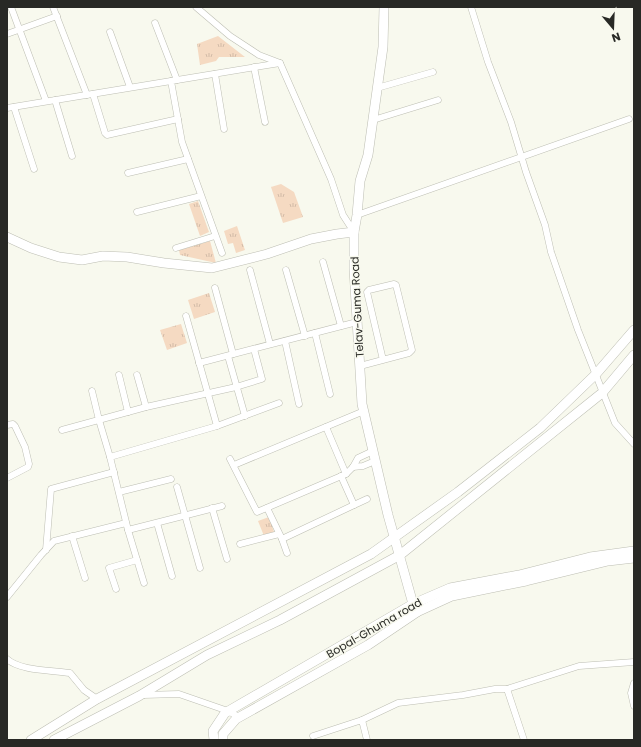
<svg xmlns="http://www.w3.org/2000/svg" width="641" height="747" font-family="Poppins,sans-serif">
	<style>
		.grass { fill: url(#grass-tufts) }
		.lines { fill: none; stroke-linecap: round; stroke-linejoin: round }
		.street-casing { stroke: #bdbeb3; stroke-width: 7 }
		.secondary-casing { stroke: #bdbeb3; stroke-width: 10 }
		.street { stroke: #fff; stroke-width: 6 }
		.secondary { stroke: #fff; stroke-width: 9 }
		.labels { text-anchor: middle; stroke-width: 3; stroke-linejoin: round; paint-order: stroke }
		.street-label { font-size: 11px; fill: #282925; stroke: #f8f9ee }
	</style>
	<defs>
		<pattern id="grass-tufts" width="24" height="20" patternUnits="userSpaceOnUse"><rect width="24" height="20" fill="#f5dac2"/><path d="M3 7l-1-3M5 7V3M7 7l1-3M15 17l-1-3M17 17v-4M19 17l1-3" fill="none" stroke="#d2bba7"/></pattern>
	</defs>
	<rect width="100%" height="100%" fill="#f8f9ee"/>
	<!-- grass -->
	<g class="grass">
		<polygon points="218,36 245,57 219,57 216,61 200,65 197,44"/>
		<polygon points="281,184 294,192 303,217 283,223 271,187"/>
		<polygon points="198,201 209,232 200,236 189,204"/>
		<polygon points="237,226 245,250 236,253 233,243 228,244 224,231"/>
		<polygon points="210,241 216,263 180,255 179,250"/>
		<polygon points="209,293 215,312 194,319 188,300"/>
		<polygon points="181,324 187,343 167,350 160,330"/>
		<polygon points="269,517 274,532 264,536 258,521"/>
	</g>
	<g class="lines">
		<defs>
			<g id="street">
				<polyline points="11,7 46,101"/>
				<polyline points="53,7 87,95"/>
				<polyline points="196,7 230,36 259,55 280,63 331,179 343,215 354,232"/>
				<polyline points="471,7 488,62 511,122 526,172 545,225 551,252 578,330 615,423 634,444"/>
				<polyline points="155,23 177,80"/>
				<polyline points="110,32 130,87"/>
				<polyline points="7,34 57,16"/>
				<polyline points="254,67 265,122"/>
				<polyline points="215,74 224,129"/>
				<polyline points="377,88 433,72"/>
				<polyline points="93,94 105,133 107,135 178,119"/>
				<polyline points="55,100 72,156"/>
				<polyline points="14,107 34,169"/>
				<polyline points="7,108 171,81"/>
				<polyline points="373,120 438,100"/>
				<polyline points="128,173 188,159"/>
				<polyline points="137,212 201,196"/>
				<polyline points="357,215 629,119"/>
				<polyline points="176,248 215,236"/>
				<polyline points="222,253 182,142 171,81 280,63"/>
				<polyline points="323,262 341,326"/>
				<polyline points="250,270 270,344"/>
				<polyline points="286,270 305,336"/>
				<polyline points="215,288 233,354"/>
				<polyline points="186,316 217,426 279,403"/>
				<polyline points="315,333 330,394"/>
				<polyline points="285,341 299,404"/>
				<polyline points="228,356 245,416"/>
				<polyline points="199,363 357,322"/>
				<polyline points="360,366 409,353 412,350 396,285 394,284 369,290 367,292 383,360"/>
				<polyline points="119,375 128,412"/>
				<polyline points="137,375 146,407"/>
				<polyline points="92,391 99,420 110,457 128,530 144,583"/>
				<polyline points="7,425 13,424 15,426 25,447 29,464 28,467 7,478"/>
				<polyline points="326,427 346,474"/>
				<polyline points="62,430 146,407 236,387 262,379 254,349"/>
				<polyline points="110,457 217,426"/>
				<polyline points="230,459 257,512 346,474 353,467 358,458 373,451"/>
				<polyline points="234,465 364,411"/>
				<polyline points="353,467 363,466 375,461"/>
				<polyline points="177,487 200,568"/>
				<polyline points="119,492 171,479"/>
				<polyline points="354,505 367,499"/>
				<polyline points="212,508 227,559"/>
				<polyline points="267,508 282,539 354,505 341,476"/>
				<polyline points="157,523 172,576"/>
				<polyline points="128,530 222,506"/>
				<polyline points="72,536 85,578"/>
				<polyline points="282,539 287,553"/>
				<polyline points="240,544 279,534"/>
				<polyline points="46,550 51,489 114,472"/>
				<polyline points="116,589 109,568 137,560"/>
				<polyline points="7,597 41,555 54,541 126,523"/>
				<path d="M7 659C20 671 52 670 70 673L84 690 97 699"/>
				<polyline points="634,683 631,693 634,706"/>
				<polyline points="507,689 524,740"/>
				<polyline points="143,695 179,694 228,711 239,717"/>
				<polyline points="362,720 398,703 463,695 495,689 507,689 579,666 634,662"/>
				<polyline points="313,736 362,720 367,740"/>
			</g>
			<g id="secondary">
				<polyline points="384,7 383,47 368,155 360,181 357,215 354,232 354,269 362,404 388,515 413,604 417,612"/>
				<polyline points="7,237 31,248 59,257 82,260 103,256 127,257 164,263 212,268 267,254 311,239 337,234 354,232"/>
				<polyline points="31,740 97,699 371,554 458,492 540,428 596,374 634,330"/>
				<polyline points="54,740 139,696 207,655 280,620 400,555 602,393 634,355"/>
				<polyline points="214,740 213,731 225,713 413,604 450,588 519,575 590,557 634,551"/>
				<polyline points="223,740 223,734 236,719 368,645 417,612 452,596 526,581 608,561 634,558"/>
			</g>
		</defs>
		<!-- street casing -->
		<use href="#street" class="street-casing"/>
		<!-- secondary casing -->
		<use href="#secondary" class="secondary-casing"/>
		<!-- street -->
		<use href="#street" class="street"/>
		<!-- secondary -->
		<use href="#secondary" class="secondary"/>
	</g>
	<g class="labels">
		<!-- street labels -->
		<g class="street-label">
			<text transform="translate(357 307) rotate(-93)" y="4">Telav-Guma Road</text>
			<text transform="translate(374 628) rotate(-30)" y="4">Bopal-Ghuma road</text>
		</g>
	</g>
	<!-- border -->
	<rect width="641" height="747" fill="none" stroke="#282925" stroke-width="16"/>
	<!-- north arrow -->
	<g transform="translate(613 28) rotate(161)" stroke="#f8f9ee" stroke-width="3" paint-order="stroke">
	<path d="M0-3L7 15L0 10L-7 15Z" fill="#282925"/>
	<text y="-6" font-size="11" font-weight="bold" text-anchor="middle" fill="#282925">N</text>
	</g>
</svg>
